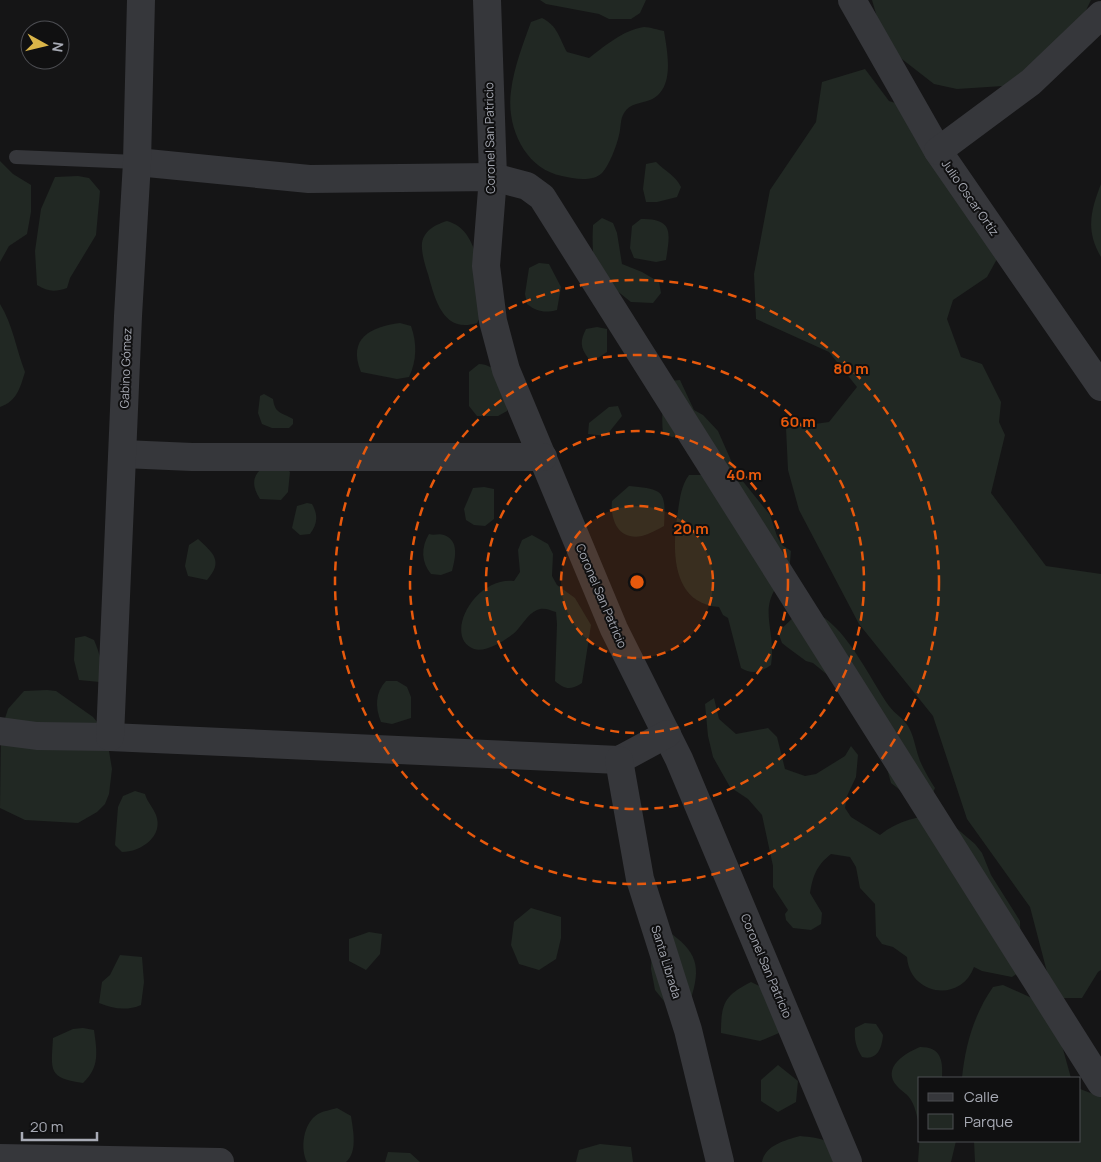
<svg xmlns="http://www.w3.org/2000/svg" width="1101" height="1162" font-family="Manrope,sans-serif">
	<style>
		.green { fill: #212823 }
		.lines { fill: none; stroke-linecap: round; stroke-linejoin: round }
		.service { stroke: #36373b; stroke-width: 14 }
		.minor { stroke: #36373b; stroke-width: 28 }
		.ring { fill: none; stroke: #e8590c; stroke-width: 2.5; stroke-dasharray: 9 6 }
		.labels { text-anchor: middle; stroke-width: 4; stroke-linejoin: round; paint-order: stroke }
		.street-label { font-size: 12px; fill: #a8abb5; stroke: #101011 }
		.centre { fill: #e8590c; stroke: #101011; stroke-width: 2.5 }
		.ring-label { font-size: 15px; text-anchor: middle; font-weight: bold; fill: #e8590c; stroke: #101011; stroke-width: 4; stroke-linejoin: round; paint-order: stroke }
	</style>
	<rect width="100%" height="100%" fill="#151516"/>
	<!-- green -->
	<g class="green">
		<polygon points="540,0 646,0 640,13 631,19 609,19 599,14 546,4"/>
		<polygon points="872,0 1091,0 1072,39 1003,86 957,89 934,84 898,56 884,41"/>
		<path d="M542 18C558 26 559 38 567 52L589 58C605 46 623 30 644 27 650 27 658 30 664 31 667 51 676 89 650 100 640 104 630 103 624 113 620 119 621 128 619 135 617 145 609 166 602 173 593 182 574 179 562 176 525 169 506 127 511 91 514 67 523 44 531 22Z"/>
		<polygon points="865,69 889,101 902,105 997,259 987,277 953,300 947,319 961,357 982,364 1001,402 999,422 1005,435 991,493 1046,566 1101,574 1101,970 1098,972 1082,998 1060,998 1052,991 1030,907 967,819 933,716 859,624 799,510 788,470 786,428 829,422 857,387 829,352 756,319 754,274 770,190 816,122 822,82"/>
		<polygon points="0,161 13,174 31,185 31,212 27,234 9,246 0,262"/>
		<path d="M656 162C665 171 676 176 681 187L677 197 657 202H646L643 189 646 164Z"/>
		<path d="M78 176 89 178 100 191 96 235 70 278 67 288C55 292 48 292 37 285L35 251 41 209 55 177Z"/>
		<path d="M1101 184V257C1085 230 1091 210 1101 184Z"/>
		<path d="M602 218 613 223 617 233 622 264 642 272 659 282 661 293 653 303 631 302C596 274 591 272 593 225Z"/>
		<path d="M641 219C674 219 670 232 666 260L656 262 634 258 630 248 632 226Z"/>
		<path d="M447 221C483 231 479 284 482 314L477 323C443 334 435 299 428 274 425 265 421 252 422 243 424 230 437 224 447 221Z"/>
		<path d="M539 263 549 264 561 287 557 310C545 313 537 312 527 304L525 294 529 268Z"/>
		<path d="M0 304C13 325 16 349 25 372 20 388 17 401 0 407Z"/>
		<path d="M400 323 411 326C417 343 417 360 409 377L397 379 361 372C347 338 371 327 400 323Z"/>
		<path d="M597 327 607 329V352L598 358H588C580 347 580 341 586 329Z"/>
		<path d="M479 364C496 365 501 377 510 390L507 411 498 416H477L469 406V372Z"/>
		<path d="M680 380 694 410 703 415 718 431 737 474 770 515 777 536 782 545 791 551 789 573C753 606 777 625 771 665 761 672 752 675 741 668L728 618 723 615 719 607C670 603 672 547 678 511 680 498 681 486 689 475H710L682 435 672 437 663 433C661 416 663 397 670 381Z"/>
		<path d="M264 394 273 399C275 414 281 412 293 419V424L289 428H272L262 424 258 413 260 396Z"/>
		<polygon points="618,406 622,416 606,436 588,434 589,423 609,407"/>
		<path d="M278 459 290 472 288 492 281 500 260 499C246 477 259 468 278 459Z"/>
		<path d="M629 486C664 489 666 491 664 526 657 530 649 534 642 536 618 541 610 519 612 501Z"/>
		<polygon points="484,487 494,489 494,519 485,526 474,525 466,520 464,509 473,488"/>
		<path d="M307 503 312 504C318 515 318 523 310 534L300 535 292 528 297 506Z"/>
		<path d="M429 534C434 536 439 533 444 535 460 541 455 559 452 571L441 575 431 574C421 562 421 547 429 534Z"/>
		<path d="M532 535 548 544 553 554 552 576 557 585 575 598 591 625 582 683C571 690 565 690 555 681L557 624 556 612C549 610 544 607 537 610 527 614 521 628 513 634 504 641 485 653 474 649 443 638 473 577 514 581L520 572 518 550 522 540Z"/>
		<path d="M198 539C213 553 224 561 207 580L188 576 185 566 189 545Z"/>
		<path d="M796 615H820C849 632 870 679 889 706 895 714 903 718 908 726 914 736 915 747 919 758 921 765 931 782 935 788L931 797H909L891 783 885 761 830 677 813 663 806 661 787 647 782 643 778 632Z"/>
		<path d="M85 636 94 640C100 654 104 668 100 682L79 680 74 660 75 638Z"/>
		<path d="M386 681H397L407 687 411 697V718L392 724 381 722C375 707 375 693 386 681Z"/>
		<polygon points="47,690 56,691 93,717 106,733 112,769 109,794 105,804 97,812 78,823 25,820 0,808 1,731 8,709 24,691"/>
		<path d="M714 698 719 719 736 734 768 728 777 737 785 769 805 776 816 774 845 756 851 746 858 755 856 777 847 796 845 808 851 817 880 835C897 821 920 815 941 815L975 844 982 853 991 875 1020 921 1021 971 1012 977 982 971 974 967C961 1003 910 996 907 957L893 947 882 944 876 936 875 904 860 888 856 867 850 857 831 854C816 866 813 876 810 893L822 913 821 924 811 930 793 928 786 920 785 914 788 910 773 887V866L762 815 748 799 730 787 713 757 708 736 705 704Z"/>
		<path d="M135 791 145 794C147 802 153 807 156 815 164 836 141 852 122 852L115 845 118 807 123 796Z"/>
		<polygon points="531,908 561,917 561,938 556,959 539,970 519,964 511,945 514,922"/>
		<path d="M666 930C697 951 702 966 690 1001L672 1011 655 990 651 969 652 947Z"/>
		<polygon points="369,932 382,934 380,954 366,970 349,961 349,939"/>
		<path d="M120 955 142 957 144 982 141 1005C127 1011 113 1009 99 1003L102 982 110 975Z"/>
		<path d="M751 982 772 992 779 1033 760 1041 721 1033C721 1003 724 996 751 982Z"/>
		<path d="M1003 985 1034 999 1056 1024 1071 1078H962C965 1046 974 1014 993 987Z"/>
		<path d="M865 1023 876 1024 883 1035C882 1048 877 1061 862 1057 856 1048 854 1039 855 1028Z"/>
		<path d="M83 1028 94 1030C97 1052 100 1067 83 1083 48 1078 51 1071 53 1038L73 1029Z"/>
		<path d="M920 1047C941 1047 943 1060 942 1078H920V1130C918 1121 916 1108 911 1100 908 1094 901 1091 897 1086 881 1068 905 1053 920 1047Z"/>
		<polygon points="778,1065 798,1081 796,1102 778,1112 761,1101 761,1080"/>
		<polygon points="1080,1089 1101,1097 1101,1162 975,1162 974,1141 1080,1141"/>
		<path d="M337 1108 351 1116C353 1130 358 1152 346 1162H307C300 1149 303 1123 318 1114 323 1111 331 1110 337 1108Z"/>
		<polygon points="920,1133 920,1141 956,1141 951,1162 918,1162"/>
		<path d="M800 1136C822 1138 835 1140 843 1162H762C765 1145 786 1140 800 1136Z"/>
		<polygon points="600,1144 631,1147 633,1162 576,1162 579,1150"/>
		<polygon points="388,1152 410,1153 420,1162 385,1162"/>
	</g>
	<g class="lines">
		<!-- service -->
		<polyline class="service" points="16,157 137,162"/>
		<!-- minor -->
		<g class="minor">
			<polyline points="487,0 493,177 486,266 493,321 506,370 614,629 679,759 848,1162"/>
			<polyline points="852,0 938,151 1101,387"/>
			<polyline points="938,151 1031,82 1101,15"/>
			<polyline points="137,162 309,179 493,177 527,186 542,197 1101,1083"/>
			<polyline points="123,454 192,457 543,457"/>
			<polyline points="0,731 37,736 110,737 619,760 667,734"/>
			<polyline points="110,737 128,316 137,162 141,0"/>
			<polyline points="619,760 640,879 688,1030 720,1162"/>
			<polyline points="0,1158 220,1162"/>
		</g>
	</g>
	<!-- distance rings -->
	<circle cx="637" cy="582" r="76" fill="#e8590c" fill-opacity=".12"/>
	<g class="ring">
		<circle cx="637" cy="582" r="76"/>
		<circle cx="637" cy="582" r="151"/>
		<circle cx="637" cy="582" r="227"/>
		<circle cx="637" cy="582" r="302"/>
	</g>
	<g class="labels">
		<!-- street labels -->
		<g class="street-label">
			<text transform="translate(490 138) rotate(-91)" y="4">Coronel San Patricio</text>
			<text transform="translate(970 198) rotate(55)" y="4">Julio Oscar Ortíz</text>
			<text transform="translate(126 368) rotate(-88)" y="4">Gabino Gómez</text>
			<text transform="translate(601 596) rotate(67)" y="4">Coronel San Patricio</text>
			<text transform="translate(666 962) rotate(73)" y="4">Santa Librada</text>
			<text transform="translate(766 966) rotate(67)" y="4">Coronel San Patricio</text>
		</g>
	</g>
	<circle cx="637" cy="582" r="8" class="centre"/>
	<g class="ring-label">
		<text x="851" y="374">80 m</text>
		<text x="798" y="427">60 m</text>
		<text x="744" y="480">40 m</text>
		<text x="691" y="534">20 m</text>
	</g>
	<!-- legend -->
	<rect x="918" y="1077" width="162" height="65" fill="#101011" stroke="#4d4e53"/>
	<rect x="928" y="1093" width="25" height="8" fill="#36373b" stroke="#4d4e53"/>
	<text x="964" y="1102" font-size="15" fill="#a8abb5">Calle</text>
	<rect x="928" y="1114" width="25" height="15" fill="#212823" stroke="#4d4e53"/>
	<text x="964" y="1127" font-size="15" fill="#a8abb5">Parque</text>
	<!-- north arrow -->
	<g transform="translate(45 45) rotate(98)"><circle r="24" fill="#101011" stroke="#4d4e53"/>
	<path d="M0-4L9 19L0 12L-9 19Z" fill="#dab549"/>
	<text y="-8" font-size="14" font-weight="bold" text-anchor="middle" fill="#a8abb5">N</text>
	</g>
	<!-- scale -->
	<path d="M22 1132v8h75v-8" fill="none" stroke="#a8abb5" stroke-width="2.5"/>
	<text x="30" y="1132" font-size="15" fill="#a8abb5" stroke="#101011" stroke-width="4" paint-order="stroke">20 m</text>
</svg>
